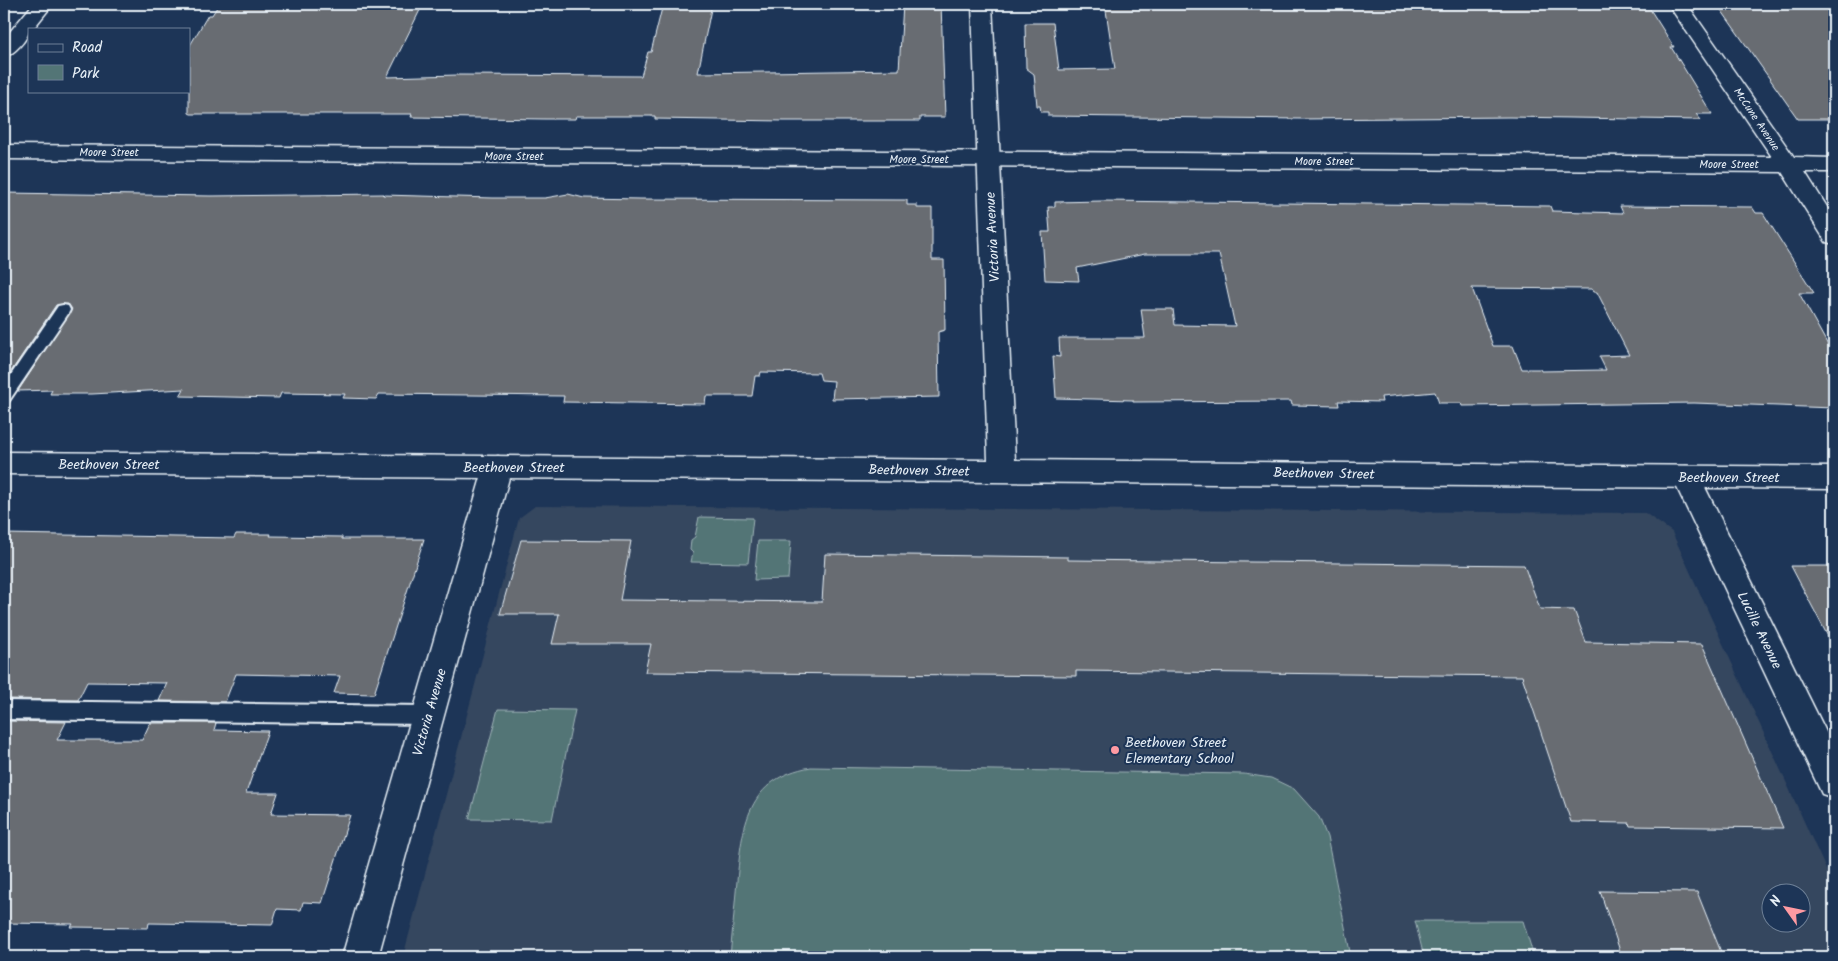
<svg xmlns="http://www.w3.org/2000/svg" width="1838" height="961" font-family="Kalam,sans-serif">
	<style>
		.built { fill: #34465f; fill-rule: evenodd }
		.green { fill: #537576; stroke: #9eb3b7 }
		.building { fill: #686c72; stroke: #e8f1f8; fill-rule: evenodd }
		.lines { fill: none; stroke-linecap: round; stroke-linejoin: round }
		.lane-casing { stroke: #e8f1f8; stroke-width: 4 }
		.street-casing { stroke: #e8f1f8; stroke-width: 3 }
		.secondary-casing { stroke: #e8f1f8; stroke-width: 3 }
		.lane { fill: #1d3557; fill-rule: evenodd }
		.street { fill: #1d3557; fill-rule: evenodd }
		.secondary { fill: #1d3557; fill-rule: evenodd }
		.poi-dot { fill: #ff9aa2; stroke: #1d3557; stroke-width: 2 }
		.labels { text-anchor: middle; stroke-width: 4; stroke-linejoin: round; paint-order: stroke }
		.far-street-label { font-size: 11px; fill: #e8f1f8; stroke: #1d3557 }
		.street-label { font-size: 14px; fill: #e8f1f8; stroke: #1d3557 }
		.poi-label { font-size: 14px; fill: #e8f1f8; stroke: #1d3557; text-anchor: start }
	</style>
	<rect width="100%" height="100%" fill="#1d3557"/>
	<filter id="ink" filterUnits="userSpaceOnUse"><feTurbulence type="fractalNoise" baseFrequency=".02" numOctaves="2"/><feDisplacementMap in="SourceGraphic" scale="10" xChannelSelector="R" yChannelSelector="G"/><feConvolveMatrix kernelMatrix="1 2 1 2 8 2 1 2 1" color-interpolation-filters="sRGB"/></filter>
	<g filter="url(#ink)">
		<!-- built -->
		<path class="built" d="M535 506 1645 513 1672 532 1834 887V957H403L519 518ZM1770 894H1800V924H1770Z"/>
		<!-- green -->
		<g class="green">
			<polygon points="699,517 753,518 748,563 691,562 693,553 690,550 691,540 695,537"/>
			<polygon points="758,541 791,541 788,579 754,580"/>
			<polygon points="498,709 575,710 552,820 469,819"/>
			<path d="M811 767 1244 774 1271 778 1294 789 1319 817 1327 837 1351 957H730C732 932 735 906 737 881 742 826 747 778 811 767Z"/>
			<polygon points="1415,921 1523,921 1534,957 1424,957"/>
		</g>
		<!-- building -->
		<g class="building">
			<polygon points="219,4 423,4 387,77 458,75 641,76 648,52 651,52 663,4 712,4 698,73 899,70 903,4 941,4 945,117 920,117 920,121 784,121 655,119 655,116 576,116 575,119 545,119 411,117 412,114 191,114 189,113 189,47 208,15 212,15"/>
			<polygon points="1105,4 1644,4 1648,6 1674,47 1671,47 1712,114 1696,114 1701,120 1509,117 1301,119 1048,116 1048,112 1041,112 1040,106 1037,106 1034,74 1026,68 1025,23 1053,23 1059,70 1115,69"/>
			<polygon points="1717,4 1821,4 1826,6 1834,16 1834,119 1798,119"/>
			<polygon points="4,193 211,196 384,194 383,195 493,198 545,198 568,194 584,198 640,199 907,200 907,205 917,205 917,208 932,208 932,260 944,260 945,330 938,332 939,397 832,399 834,381 821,380 819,373 761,372 760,376 755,376 752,396 706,396 705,404 563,402 564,396 379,394 376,399 343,398 345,394 281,393 279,398 180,396 184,389 92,394 50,394 52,390 18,391 72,309 68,304 56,305 4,382"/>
			<path d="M1102 201 1550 206 1552 211 1623 213 1620 206 1752 207 1756 213H1763L1814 293H1799L1834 356V408L1694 403 1462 406 1461 403H1439L1435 392 1381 397 1382 402 1338 401 1339 406 1292 405 1291 401 1133 402V400L1056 398 1053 356 1060 357 1059 338H1145L1141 309H1173L1175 325 1235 326 1219 254H1145L1077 268 1079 281 1045 280 1042 232H1050L1048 207H1055V202ZM1472 288 1592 289 1594 292H1597L1629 355 1599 356 1606 370 1541 371 1540 369H1522L1513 346H1493Z"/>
			<polygon points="4,534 234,538 236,534 271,534 270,536 342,537 342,539 424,539 374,694 334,693 340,676 236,674 225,702 159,701 167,683 87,682 78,700 4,699"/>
			<polygon points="521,540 631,541 620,600 822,602 825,554 1068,557 1068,560 1524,565 1540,609 1574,610 1586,642 1702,644 1783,828 1630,826 1629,823 1571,822 1522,676 1076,671 1076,676 645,672 651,644 552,644 559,614 500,614"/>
			<polygon points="1791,566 1834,566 1834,648"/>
			<polygon points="4,721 66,722 57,740 142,740 150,723 216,723 214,730 268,731 246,793 278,793 271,814 350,815 322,903 303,902 301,910 277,909 272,925 149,923 148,928 71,927 73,924 4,923"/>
			<polygon points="1600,891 1697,892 1723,957 1622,957"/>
		</g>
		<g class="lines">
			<defs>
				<g id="lane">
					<polygon points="63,305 68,306 70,310 68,314 9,401 4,403 4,385 58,306"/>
					<polygon points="4,701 428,706 435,709 437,715 435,721 428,724 4,719"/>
				</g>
				<g id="street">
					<path d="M33 4H53L33 29H29C29 39 13 55 4 57V39Z"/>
					<polygon points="1668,4 1687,4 1794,157 1834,158 1834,172 1805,172 1834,218 1834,244 1826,242 1782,172 4,159 4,145 1772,157"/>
					<polygon points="498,456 508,459 512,467 378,957 342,957 484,467 488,459"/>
					<polygon points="1686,466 1696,469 1834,748 1834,798 1822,794 1672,477 1676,469"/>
				</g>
				<polygon id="secondary" points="972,4 992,4 1015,460 1834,467 1834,489 4,474 4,452 988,460"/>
			</defs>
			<!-- lane casing -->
			<use href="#lane" class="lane-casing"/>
			<!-- street casing -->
			<use href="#street" class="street-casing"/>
			<!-- secondary casing -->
			<use href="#secondary" class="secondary-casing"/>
			<!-- lane -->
			<use href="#lane" class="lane"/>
			<!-- street -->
			<use href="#street" class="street"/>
			<!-- secondary -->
			<use href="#secondary" class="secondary"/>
		</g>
	</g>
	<!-- markers -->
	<circle class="poi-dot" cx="1115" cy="750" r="5"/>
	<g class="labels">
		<!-- far-street labels -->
		<g class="far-street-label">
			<text transform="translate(1757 119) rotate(56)" y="4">McCune Avenue</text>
			<text x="109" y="156">Moore Street</text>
			<text x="514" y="160">Moore Street</text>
			<text x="919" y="163">Moore Street</text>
			<text x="1324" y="165">Moore Street</text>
			<text x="1729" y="168">Moore Street</text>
		</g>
		<!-- street labels -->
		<g class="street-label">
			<text transform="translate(992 237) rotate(-93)" y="5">Victoria Avenue</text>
			<text x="109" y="469">Beethoven Street</text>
			<text x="514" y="472">Beethoven Street</text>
			<text transform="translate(919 470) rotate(1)" y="5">Beethoven Street</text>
			<text transform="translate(1324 473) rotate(1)" y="5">Beethoven Street</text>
			<text x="1729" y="482">Beethoven Street</text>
			<text transform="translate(1760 630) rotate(64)" y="5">Lucille Avenue</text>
			<text transform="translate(429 712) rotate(-74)" y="5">Victoria Avenue</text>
		</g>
		<!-- poi labels -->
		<g class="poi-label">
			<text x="1125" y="747">Beethoven Street<tspan x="1125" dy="16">Elementary School</tspan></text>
		</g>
	</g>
	<!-- margin -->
	<rect width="1838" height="961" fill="none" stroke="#1d3557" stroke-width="20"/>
	<rect x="10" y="10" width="1818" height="941" fill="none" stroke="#e8f1f8" stroke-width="2" filter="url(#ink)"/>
	<!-- legend -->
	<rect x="28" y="28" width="162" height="65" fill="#1d3557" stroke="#6e8097"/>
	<rect x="38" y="44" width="25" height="8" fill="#1d3557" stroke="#6e8097"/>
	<text x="72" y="52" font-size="15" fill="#e8f1f8">Road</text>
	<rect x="38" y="65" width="25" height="15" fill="#537576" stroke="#6e8097"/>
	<text x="72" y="78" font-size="15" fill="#e8f1f8">Park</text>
	<!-- north arrow -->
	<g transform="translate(1786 908) rotate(303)"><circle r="24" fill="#1d3557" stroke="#6e8097"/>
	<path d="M0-4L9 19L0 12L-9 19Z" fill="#ff9aa2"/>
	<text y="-8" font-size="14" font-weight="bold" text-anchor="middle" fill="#e8f1f8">N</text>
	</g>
</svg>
